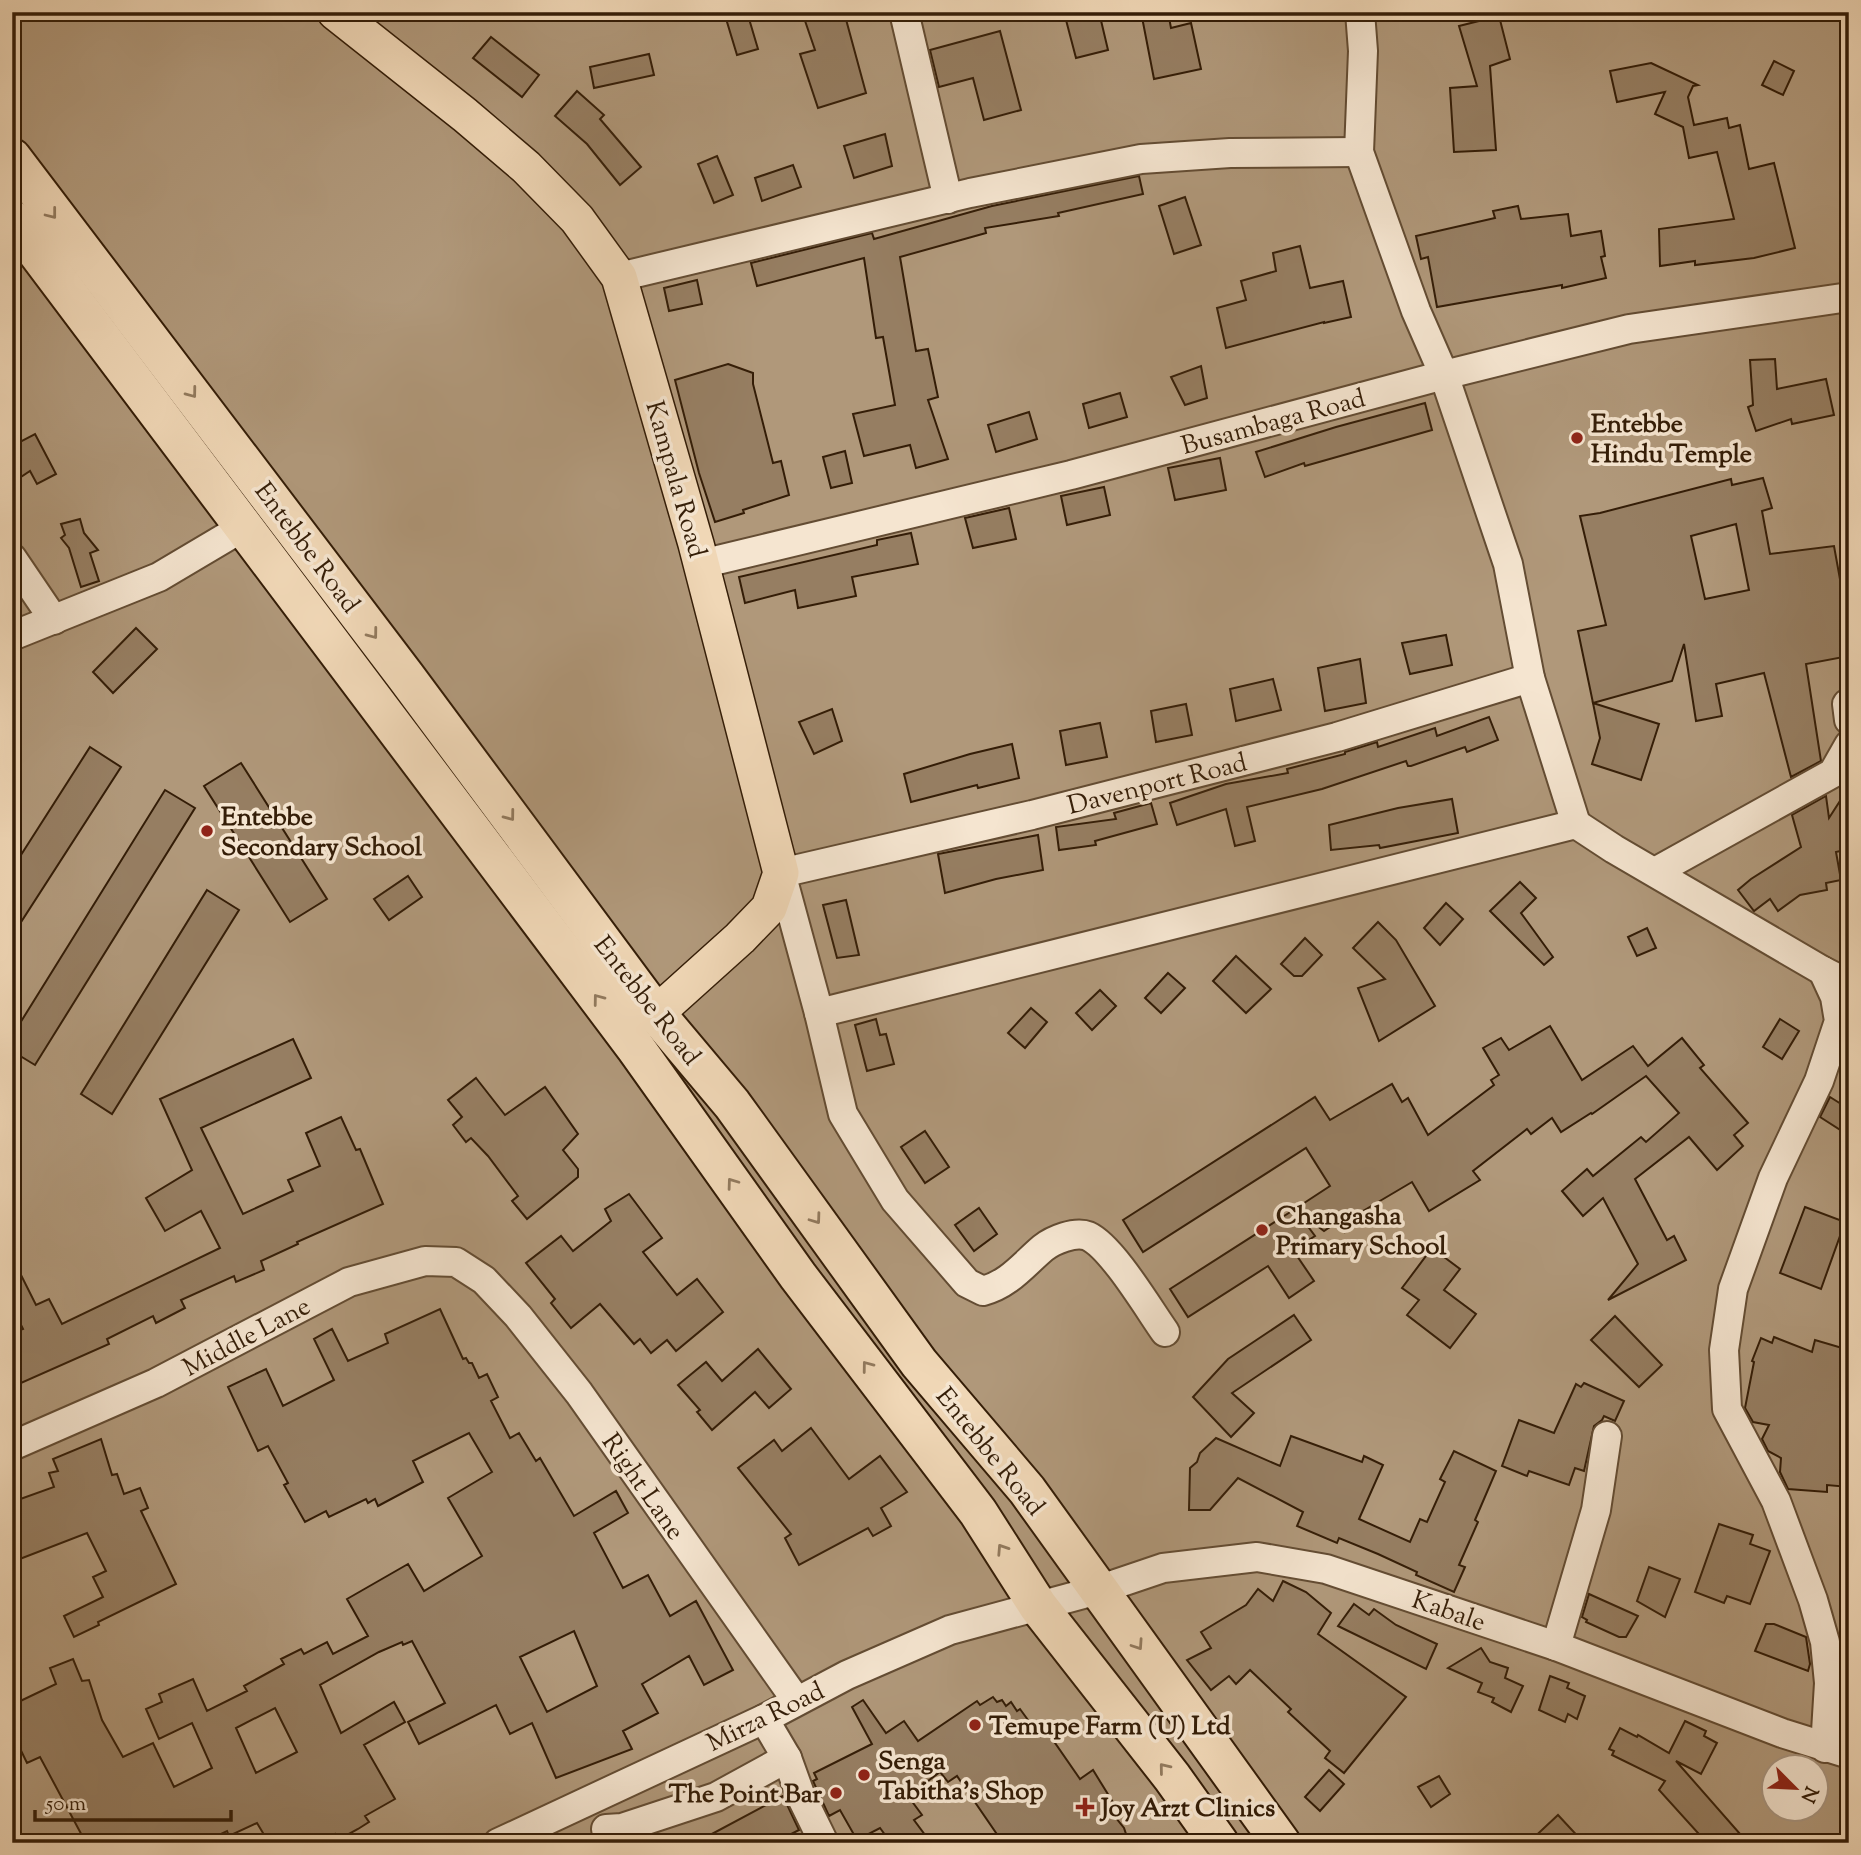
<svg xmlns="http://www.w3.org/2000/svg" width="1861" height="1855" font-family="'Sorts Mill Goudy',serif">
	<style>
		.water { fill: #b0987a; stroke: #7e674c; stroke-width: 2; fill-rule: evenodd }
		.building { fill: #967e62; stroke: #341d07; stroke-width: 2; fill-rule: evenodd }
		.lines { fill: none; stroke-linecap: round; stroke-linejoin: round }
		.minor-casing { stroke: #634c33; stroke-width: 32 }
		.major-casing { stroke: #341d07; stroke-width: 38 }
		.highway-casing { stroke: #341d07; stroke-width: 42 }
		.minor { stroke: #f5e5d0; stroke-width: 28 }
		.major { stroke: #f0d7b6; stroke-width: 35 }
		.highway { stroke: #f0d7b6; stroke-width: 38 }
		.oneway { stroke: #927a5e }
		.poi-dot { fill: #8f2418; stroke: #f5e5d0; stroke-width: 2.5 }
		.labels { text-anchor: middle; stroke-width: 7; stroke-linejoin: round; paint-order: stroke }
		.street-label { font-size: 26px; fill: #341d07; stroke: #f5e5d0 }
		.poi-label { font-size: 26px; font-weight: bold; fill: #341d07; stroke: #f5e5d0; text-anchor: start }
	</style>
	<rect width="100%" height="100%" fill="#f0d7b6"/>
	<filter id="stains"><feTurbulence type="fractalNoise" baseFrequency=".00286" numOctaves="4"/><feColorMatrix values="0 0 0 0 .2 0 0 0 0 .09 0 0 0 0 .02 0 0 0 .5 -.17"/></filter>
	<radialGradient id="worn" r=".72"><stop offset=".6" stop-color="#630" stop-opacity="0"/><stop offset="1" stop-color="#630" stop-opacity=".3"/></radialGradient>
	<!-- water -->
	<path class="water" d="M12 12H1849V1843H12ZM1773 1768H1815V1810H1773Z"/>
	<!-- building -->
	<g class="building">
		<polygon points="724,12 747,12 758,49 737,55"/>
		<polygon points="802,12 844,12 866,93 818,108 800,54 815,50"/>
		<polygon points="1094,12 1099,12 1108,50 1076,58 1066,20"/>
		<polygon points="1141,12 1168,12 1171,28 1191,23 1201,69 1154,79"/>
		<polygon points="1499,16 1510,59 1490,66 1496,150 1454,152 1450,88 1477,86 1459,26"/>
		<polygon points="1000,31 1021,110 984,120 973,78 939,87 930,50"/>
		<polygon points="491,37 539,75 522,97 473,58"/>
		<polygon points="649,54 654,75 594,88 590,67"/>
		<polygon points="1774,61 1794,71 1783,95 1762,85"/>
		<polygon points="1651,63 1698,85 1693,86 1688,97 1694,125 1727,118 1729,128 1740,125 1749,169 1774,163 1795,248 1754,258 1695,265 1695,261 1660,266 1659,229 1734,219 1717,152 1689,158 1683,127 1655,114 1665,92 1617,102 1610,71"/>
		<polygon points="577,91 604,115 600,119 641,167 620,185 587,144 555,116"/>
		<polygon points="885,134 892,166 854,178 844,146"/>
		<polygon points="717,156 733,195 714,203 698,164"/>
		<polygon points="793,165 801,187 762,201 755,178"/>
		<polygon points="1139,176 1143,194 1058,213 1059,216 985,228 986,233 900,257 916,351 928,349 938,397 928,400 948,459 916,468 910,445 864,456 853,414 895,405 883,337 876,338 864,258 757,286 751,263 872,233 874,239 992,206"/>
		<polygon points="1185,197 1201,245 1174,254 1159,206"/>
		<polygon points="1518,206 1521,219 1568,214 1571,236 1601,231 1605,256 1601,257 1606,278 1562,288 1562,285 1437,307 1428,257 1421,259 1416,236 1495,218 1493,211"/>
		<polygon points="1300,246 1310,288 1343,281 1351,317 1324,323 1324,322 1226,348 1217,308 1246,300 1241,281 1276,271 1273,253"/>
		<polygon points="697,280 702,304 669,311 664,288"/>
		<polygon points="1775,359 1777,389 1826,379 1834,415 1792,424 1791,419 1756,431 1748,407 1753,405 1750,360"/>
		<polygon points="728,364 753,373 753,384 773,463 781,461 789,495 743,510 744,513 715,522 699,473 675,380"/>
		<polygon points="1201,366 1207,398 1185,405 1171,377"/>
		<polygon points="1120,393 1127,417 1089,428 1083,404"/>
		<polygon points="1425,403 1432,430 1305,466 1304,463 1265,477 1256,452 1336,427"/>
		<polygon points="1029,412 1037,439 996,452 988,425"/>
		<polygon points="35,434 56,474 37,484 30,471 12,483 12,446"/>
		<polygon points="845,451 852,483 831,488 823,457"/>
		<polygon points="1220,458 1226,490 1175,500 1168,468"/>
		<path d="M1763 478 1772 508 1762 511 1770 554 1834 546 1849 629V656L1806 664 1821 761 1791 777 1764 673 1716 684 1722 716 1696 721 1684 644 1672 681 1593 703 1578 631 1606 625 1580 516 1600 513 1731 479 1732 485ZM1736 524 1749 590 1705 599 1691 536Z"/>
		<polygon points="1104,487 1110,515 1067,525 1061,496"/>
		<polygon points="1009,508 1016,539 973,548 965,518"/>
		<polygon points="80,519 84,533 98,550 90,553 99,581 81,587 69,548 61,538 65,535 61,524"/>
		<polygon points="911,533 918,564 852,577 856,596 798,608 795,590 745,603 739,577 877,545 877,540"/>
		<polygon points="136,628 157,649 113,693 93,672"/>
		<polygon points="1446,635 1452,665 1410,674 1402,643"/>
		<polygon points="1360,659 1366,703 1325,711 1318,668"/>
		<polygon points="1273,679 1281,710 1236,721 1230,689"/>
		<polygon points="1593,703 1659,724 1641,780 1592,764 1600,738"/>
		<polygon points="1186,704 1192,735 1156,742 1151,711"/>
		<polygon points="832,709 842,741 814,754 799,722"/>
		<polygon points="1489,717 1498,740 1467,752 1465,747 1411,766 1408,766 1406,761 1322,789 1247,807 1255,841 1235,846 1226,809 1177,825 1170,803 1226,784 1288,773 1287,769 1345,754 1345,752 1377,742 1378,747 1435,728 1437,736"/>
		<polygon points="1100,723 1107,757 1066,765 1060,731"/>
		<polygon points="1012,744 1019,778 978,788 977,785 911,802 904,774 970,754"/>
		<polygon points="90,747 121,767 12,936 12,869"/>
		<polygon points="241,763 327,899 290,922 204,786"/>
		<polygon points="1849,787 1849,849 1836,852 1841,880 1826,883 1827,890 1800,895 1778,911 1770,899 1754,911 1738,890 1751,879 1801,847 1792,815 1826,796 1829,818"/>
		<polygon points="165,790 195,808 35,1065 12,1051 12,1036"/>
		<polygon points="1452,799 1458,833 1380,848 1379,845 1331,850 1329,825 1398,808"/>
		<polygon points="1151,803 1157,824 1095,841 1096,845 1059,850 1056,827 1116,819 1114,813"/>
		<polygon points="1038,835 1043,870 996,879 945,893 938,854"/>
		<polygon points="408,876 422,897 389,920 374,899"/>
		<polygon points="1520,882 1536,898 1521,913 1553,957 1544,965 1490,911"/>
		<polygon points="207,890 239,910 112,1114 81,1094"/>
		<polygon points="846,900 859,955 837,958 823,905"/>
		<polygon points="1446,903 1463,919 1440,945 1424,928"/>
		<polygon points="1378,922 1396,940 1435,1006 1379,1041 1358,988 1385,979 1353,948"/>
		<polygon points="1647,928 1656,948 1637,956 1628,937"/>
		<polygon points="1305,938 1322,955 1302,976 1294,976 1281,964"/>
		<polygon points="1236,956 1271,989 1246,1013 1213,981"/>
		<polygon points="1168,973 1185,988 1161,1013 1145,998"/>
		<polygon points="1100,990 1116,1006 1092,1030 1076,1013"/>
		<polygon points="1031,1008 1047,1022 1025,1048 1008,1033"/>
		<polygon points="876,1019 880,1035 886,1034 894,1064 867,1071 855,1025"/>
		<polygon points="1780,1019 1799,1031 1782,1059 1763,1047"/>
		<polygon points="1550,1026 1582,1080 1633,1046 1648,1066 1682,1038 1704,1065 1700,1068 1748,1123 1734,1135 1743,1146 1717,1170 1689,1137 1635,1179 1667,1240 1674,1236 1686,1260 1608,1300 1638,1264 1603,1198 1583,1216 1562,1191 1587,1169 1593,1176 1641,1137 1646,1142 1679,1113 1646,1076 1592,1114 1591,1113 1561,1132 1552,1118 1531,1134 1527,1129 1473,1171 1480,1180 1429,1211 1412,1182 1363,1211 1367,1217 1345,1232 1339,1221 1324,1231 1295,1209 1330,1186 1306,1148 1143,1252 1123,1220 1315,1097 1330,1120 1392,1084 1402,1102 1408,1098 1428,1135 1494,1085 1491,1080 1499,1075 1483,1048 1501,1038 1509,1050"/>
		<polygon points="293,1039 311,1078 201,1128 243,1214 293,1191 288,1180 320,1166 306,1133 341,1117 356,1150 360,1149 383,1204 297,1242 298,1244 261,1261 264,1270 236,1282 234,1276 181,1300 185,1308 156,1323 153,1316 107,1339 109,1344 12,1387 12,1333 23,1329 12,1307 12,1257 36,1305 49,1299 62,1324 220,1248 201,1211 165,1231 146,1198 192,1170 160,1099"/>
		<polygon points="476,1078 505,1115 545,1087 578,1134 563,1150 578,1169 578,1177 527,1219 512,1201 518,1196 488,1156 471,1138 466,1142 453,1125 462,1117 448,1100"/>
		<polygon points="1830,1097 1849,1109 1849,1119 1842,1131 1820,1117"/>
		<polygon points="925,1131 949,1167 925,1183 901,1147"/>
		<polygon points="629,1194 662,1238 643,1252 677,1295 697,1279 723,1312 676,1351 667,1340 651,1353 640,1339 634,1344 600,1304 571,1328 551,1303 555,1299 526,1263 561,1236 573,1251 611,1221 605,1209"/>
		<polygon points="1805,1207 1845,1222 1821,1289 1780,1273"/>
		<polygon points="979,1208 997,1234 974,1251 955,1225"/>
		<polygon points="1295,1209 1315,1236 1293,1250 1314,1281 1289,1298 1268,1266 1188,1317 1170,1289"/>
		<polygon points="1432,1248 1460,1269 1444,1290 1476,1314 1450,1348 1407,1315 1419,1300 1402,1288"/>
		<path d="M440 1309 463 1359 466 1358 469 1363H472L479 1378 487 1374 498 1397 491 1401 510 1438 519 1433 536 1461 540 1458 574 1516 616 1491 628 1513 594 1533 623 1588 648 1575 670 1616 696 1601 733 1670 704 1685 689 1656 642 1684 658 1713 623 1731 632 1749 556 1778 532 1723 510 1734 496 1705 419 1744 408 1722 445 1703 412 1641 403 1645 402 1642 379 1652 320 1685 341 1733 394 1702 405 1722 364 1745 395 1799 365 1816 369 1822 358 1829 338 1840 335 1834 322 1843H269L257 1823 229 1836 227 1831 202 1843H193L190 1835 172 1843H86L40 1757 27 1763 12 1732V1705L56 1684 50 1668 73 1659 82 1681 89 1680 102 1720 123 1757 153 1743 174 1787 212 1768 192 1723 159 1739 146 1709 162 1702 159 1694 193 1679 207 1711 247 1691 244 1686 284 1664 281 1659 301 1649 304 1654 327 1642 333 1654 368 1636 347 1599 408 1564 424 1591 482 1556 448 1498 492 1472 469 1433 413 1461 423 1482 378 1506 375 1499 368 1503 366 1499 329 1517 326 1511 305 1522 284 1485 288 1483 268 1446 258 1451 228 1387 266 1369 283 1406 334 1380 314 1339 332 1329 348 1361 388 1343 385 1334ZM574 1631 597 1686 547 1712 520 1657ZM275 1708 297 1752 256 1773 236 1728Z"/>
		<polygon points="1294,1315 1311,1340 1232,1393 1254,1413 1231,1437 1193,1397 1228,1359"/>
		<polygon points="1615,1316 1662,1365 1639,1387 1591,1340"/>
		<polygon points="1774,1337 1812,1352 1815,1340 1849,1350 1849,1487 1827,1485 1827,1492 1788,1489 1780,1472 1781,1458 1768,1451 1762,1439 1769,1425 1753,1422 1745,1408 1754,1362 1752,1361 1761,1338 1772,1343"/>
		<polygon points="758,1349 791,1389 769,1408 755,1392 712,1430 697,1412 700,1410 678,1385 706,1362 722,1381"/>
		<polygon points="1584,1383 1624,1401 1615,1421 1604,1416 1602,1420 1594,1426 1584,1471 1575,1468 1569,1485 1529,1471 1527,1476 1502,1466 1519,1420 1554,1433 1576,1384 1581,1387"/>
		<polygon points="811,1428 849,1479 880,1456 907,1492 881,1508 891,1526 873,1536 868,1528 799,1565 785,1538 791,1534 738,1468 774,1440 782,1451"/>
		<polygon points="1291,1436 1362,1462 1364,1456 1383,1465 1359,1519 1410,1542 1420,1519 1427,1522 1445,1482 1440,1479 1454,1451 1496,1471 1475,1520 1478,1522 1459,1565 1465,1567 1454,1592 1416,1575 1417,1572 1378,1554 1339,1538 1337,1543 1297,1526 1303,1512 1238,1478 1210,1510 1189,1510 1190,1468 1197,1462 1200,1453 1216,1438 1280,1466"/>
		<polygon points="101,1439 112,1475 117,1474 124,1494 140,1488 148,1508 141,1511 176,1584 98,1622 99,1625 74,1637 64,1616 103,1597 93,1577 106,1571 87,1533 12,1562 12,1502 54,1487 49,1473 58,1471 53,1459"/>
		<polygon points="1719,1524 1753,1535 1750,1544 1770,1551 1750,1604 1727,1596 1724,1603 1695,1592"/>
		<polygon points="1649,1567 1680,1579 1665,1617 1637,1601"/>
		<polygon points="1283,1581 1306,1592 1331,1613 1318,1634 1406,1697 1344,1773 1325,1758 1330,1751 1288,1712 1291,1709 1250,1670 1236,1684 1229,1676 1211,1690 1187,1660 1211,1648 1201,1632 1246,1605 1258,1589 1273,1601"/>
		<polygon points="1589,1594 1638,1616 1626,1637 1619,1637 1586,1622 1587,1620 1582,1617"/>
		<polygon points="1354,1604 1369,1615 1374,1609 1396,1625 1437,1644 1426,1669 1338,1626"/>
		<polygon points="1766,1624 1774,1624 1806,1637 1810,1664 1808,1671 1755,1651"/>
		<polygon points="1481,1648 1490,1662 1508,1668 1505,1678 1523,1686 1511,1712 1492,1702 1494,1698 1478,1692 1482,1683 1448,1668"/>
		<polygon points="1550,1676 1569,1683 1567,1688 1585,1696 1577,1719 1568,1714 1565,1722 1539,1710"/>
		<polygon points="993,1697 997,1702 1002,1700 1006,1706 1011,1702 1017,1711 1020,1709 1039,1735 1046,1730 1080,1779 1093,1770 1114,1804 1108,1808 1124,1828 1129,1843 1003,1843 957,1776 948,1782 940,1772 908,1796 922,1815 914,1820 931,1843 891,1843 880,1828 857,1840 840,1810 829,1816 813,1781 817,1779 814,1773 872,1744 852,1707 863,1700 886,1733 904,1721 918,1741 977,1701 980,1705"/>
		<polygon points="1685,1721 1706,1731 1704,1736 1717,1743 1701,1774 1676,1761 1748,1843 1707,1843 1659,1790 1665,1781 1612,1755 1614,1751 1609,1749 1620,1728 1637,1737 1638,1735 1669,1753"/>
		<polygon points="1329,1770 1344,1784 1320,1811 1305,1797"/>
		<polygon points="1439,1776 1450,1794 1431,1807 1418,1787"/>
		<polygon points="783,1796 799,1830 774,1843 695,1843"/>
		<polygon points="1558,1815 1584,1843 1528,1843"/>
	</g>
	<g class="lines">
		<defs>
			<g id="minor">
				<polyline points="904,12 948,199"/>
				<polyline points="1360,12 1363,51 1359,152 1416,311 1444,375 1508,564 1530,678 1576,824"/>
				<polyline points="619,277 970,193 1141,159 1230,153 1359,152"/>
				<polyline points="12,558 54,620"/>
				<polyline points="701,564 1071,475 1444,375 1629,329 1849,297"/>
				<polyline points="12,636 159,577 245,526"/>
				<polyline points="1530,678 1337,737 1032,815 781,873 819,1013 1576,824 1614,849 1823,971 1849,984"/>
				<polyline points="1847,704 1849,720"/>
				<polyline points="1655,872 1833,773 1849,745"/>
				<polyline points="1823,971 1835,997 1839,1021 1819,1081 1773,1178 1733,1289 1724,1350 1727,1409 1776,1501 1813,1600 1825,1642 1829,1683 1825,1748"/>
				<path d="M819 1013 843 1114 895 1200 967 1283 983 1291C1009 1284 1023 1265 1043 1248 1053 1240 1075 1231 1088 1236 1112 1247 1148 1308 1165 1332"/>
				<polyline points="12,1446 156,1383 349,1282 425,1261 456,1262 484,1280 518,1316 579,1393 796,1700"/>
				<polyline points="1556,1646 1596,1510 1607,1436"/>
				<polyline points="764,1719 787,1758 800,1794 824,1843"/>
				<polyline points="606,1829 622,1828 716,1797 787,1758"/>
				<polyline points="498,1843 764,1719 847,1675 950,1630 1098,1590 1163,1568 1257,1557 1326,1569 1556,1646 1782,1733 1849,1754"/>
			</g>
			<polyline id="major" points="335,12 465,115 526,167 577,219 619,277 696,544 781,873 769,908 740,938 670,1001 653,1010"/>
			<g id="highway">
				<polyline points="12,158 406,677 653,1010 732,1104 919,1363 1027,1490 1281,1843"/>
				<polyline points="12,219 635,1047 798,1276 978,1512 1038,1606 1172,1777 1219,1843"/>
			</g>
		</defs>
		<!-- minor casing -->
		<use href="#minor" class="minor-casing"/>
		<!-- major casing -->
		<use href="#major" class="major-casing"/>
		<!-- highway casing -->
		<use href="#highway" class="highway-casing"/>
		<!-- minor -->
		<use href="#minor" class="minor"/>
		<!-- major -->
		<use href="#major" class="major"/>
		<!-- highway -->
		<use href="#highway" class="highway"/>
	</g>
	<!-- one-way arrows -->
	<defs><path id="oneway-chevron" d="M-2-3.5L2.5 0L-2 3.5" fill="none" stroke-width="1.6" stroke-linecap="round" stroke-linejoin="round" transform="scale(1.75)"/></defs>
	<g class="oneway">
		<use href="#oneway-chevron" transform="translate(52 214) rotate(52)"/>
		<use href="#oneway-chevron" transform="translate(192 393) rotate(53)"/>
		<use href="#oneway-chevron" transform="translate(373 634) rotate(53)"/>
		<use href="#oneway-chevron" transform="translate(510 816) rotate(53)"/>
		<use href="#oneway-chevron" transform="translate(598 999) rotate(-127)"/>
		<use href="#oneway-chevron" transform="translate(732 1183) rotate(-126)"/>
		<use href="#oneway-chevron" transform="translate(816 1219) rotate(54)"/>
		<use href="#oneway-chevron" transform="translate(867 1366) rotate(-127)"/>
		<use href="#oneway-chevron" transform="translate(1002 1549) rotate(-123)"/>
		<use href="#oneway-chevron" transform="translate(1138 1645) rotate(56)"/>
		<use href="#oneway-chevron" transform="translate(1164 1768) rotate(-129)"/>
	</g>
	<!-- markers -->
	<g class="poi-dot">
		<circle cx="1577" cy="438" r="7"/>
		<circle cx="207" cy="831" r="7"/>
		<circle cx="1262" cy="1230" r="7"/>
		<circle cx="975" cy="1725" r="7"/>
		<circle cx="864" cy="1775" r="7"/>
		<circle cx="836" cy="1793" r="7"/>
		<path d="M1081.5 1796.5h7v7h7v7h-7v7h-7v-7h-7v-7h7z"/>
	</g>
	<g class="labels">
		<!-- street labels -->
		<g class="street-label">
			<text transform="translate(1273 421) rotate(-15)" y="9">Busambaga Road</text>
			<text transform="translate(677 479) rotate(74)" y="9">Kampala Road</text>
			<text transform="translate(308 547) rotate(53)" y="9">Entebbe Road</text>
			<text transform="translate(1157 783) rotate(-14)" y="9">Davenport Road</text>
			<text transform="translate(648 1000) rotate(52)" y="9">Entebbe Road</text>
			<text transform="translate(246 1336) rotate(-28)" y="9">Middle Lane</text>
			<text transform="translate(991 1451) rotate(51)" y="9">Entebbe Road</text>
			<text transform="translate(644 1486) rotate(55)" y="9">Right Lane</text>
			<text transform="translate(1449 1610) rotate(19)" y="9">Kabale</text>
			<text transform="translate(765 1716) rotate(-26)" y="9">Mirza Road</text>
		</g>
		<!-- poi labels -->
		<g class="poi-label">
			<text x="1591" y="432">Entebbe<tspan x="1591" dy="30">Hindu Temple</tspan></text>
			<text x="221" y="825">Entebbe<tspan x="221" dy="30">Secondary School</tspan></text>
			<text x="1276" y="1224">Changasha<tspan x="1276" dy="30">Primary School</tspan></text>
			<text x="989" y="1734">Temupe Farm (U) Ltd</text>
			<text x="878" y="1769">Senga<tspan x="878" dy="30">Tabitha's Shop</tspan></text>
			<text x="822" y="1802" text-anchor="end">The Point Bar</text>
			<text x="1101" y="1816">Joy Arzt Clinics</text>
		</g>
	</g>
	<!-- margin -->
	<rect width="1861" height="1855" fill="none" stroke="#f0d7b6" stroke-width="42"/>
	<rect x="14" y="14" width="1833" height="1827" fill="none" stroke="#341d07" stroke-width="3.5"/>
	<rect x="21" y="21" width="1819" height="1813" fill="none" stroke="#341d07" stroke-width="2"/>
	<!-- north arrow -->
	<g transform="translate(1795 1788) rotate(114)"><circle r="33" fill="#f5e5d0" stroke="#a89580" stroke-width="2"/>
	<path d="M0-5L12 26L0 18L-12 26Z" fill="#8f2418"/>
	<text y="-10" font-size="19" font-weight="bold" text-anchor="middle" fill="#341d07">N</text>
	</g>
	<!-- scale -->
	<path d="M35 1810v10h196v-10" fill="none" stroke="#341d07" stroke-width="3.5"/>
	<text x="46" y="1810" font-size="21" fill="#341d07" stroke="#f5e5d0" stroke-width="5" paint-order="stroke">50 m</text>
	<rect width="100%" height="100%" filter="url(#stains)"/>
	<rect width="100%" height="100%" fill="url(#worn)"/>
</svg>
